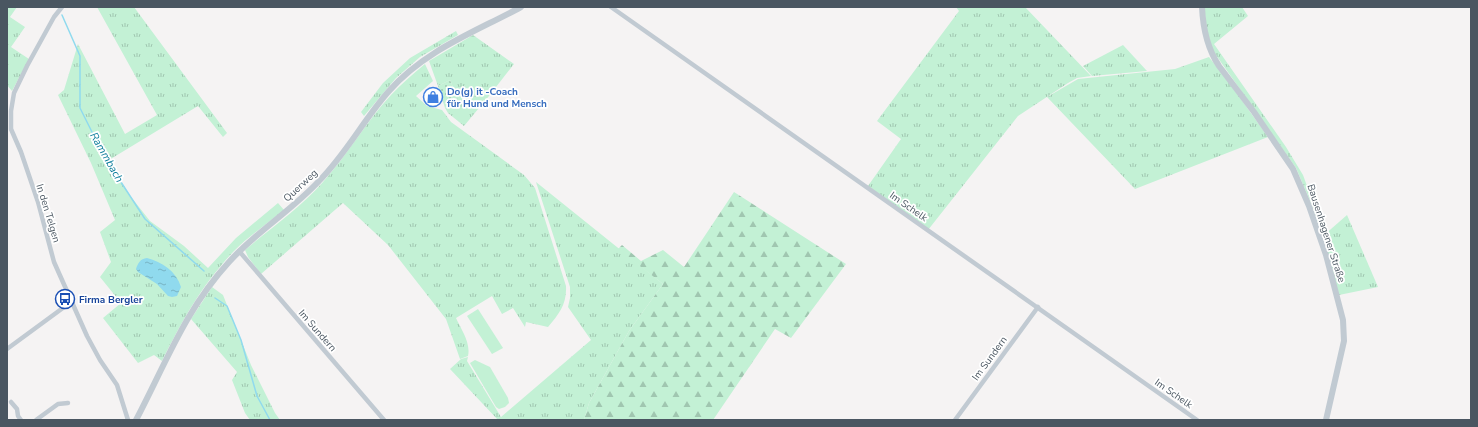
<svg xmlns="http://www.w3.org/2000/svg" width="1478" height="427" font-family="'Nunito Sans',sans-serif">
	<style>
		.grass { fill: url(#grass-tufts) }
		.forest { fill: url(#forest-firs) }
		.garden { fill: url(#garden-dots) }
		.pitch { fill: #c3f1d5 }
		.water { fill: url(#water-ripples) }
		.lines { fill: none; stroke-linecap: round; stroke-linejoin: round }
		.stream { stroke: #90daee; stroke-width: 1.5 }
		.minor { stroke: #c1cad2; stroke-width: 4.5 }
		.tertiary { stroke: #c1cad2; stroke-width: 6 }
		.labels { text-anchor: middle; stroke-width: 3.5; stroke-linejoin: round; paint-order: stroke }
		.shop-label { font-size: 10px; font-weight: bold; fill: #366cbe; stroke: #fff; text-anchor: start }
		.street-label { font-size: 10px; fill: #4a5661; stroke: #fff }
		.transit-label { font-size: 10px; font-weight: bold; fill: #164399; stroke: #fff; text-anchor: start }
		.water-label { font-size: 11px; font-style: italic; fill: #0c7c9b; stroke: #fff }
	</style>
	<defs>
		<pattern id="grass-tufts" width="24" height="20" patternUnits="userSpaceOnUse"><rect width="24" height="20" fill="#c3f1d5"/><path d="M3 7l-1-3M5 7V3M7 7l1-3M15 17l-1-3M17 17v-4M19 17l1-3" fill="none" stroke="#a0c6b0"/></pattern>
		<pattern id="forest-firs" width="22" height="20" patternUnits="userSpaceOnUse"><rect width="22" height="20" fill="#c3f1d5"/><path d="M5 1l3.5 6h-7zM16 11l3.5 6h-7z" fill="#a0c6b0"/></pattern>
		<pattern id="garden-dots" width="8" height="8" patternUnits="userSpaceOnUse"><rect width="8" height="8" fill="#c3f1d5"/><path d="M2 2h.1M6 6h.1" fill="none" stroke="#a0c6b0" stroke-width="1.8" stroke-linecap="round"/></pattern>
		<pattern id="water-ripples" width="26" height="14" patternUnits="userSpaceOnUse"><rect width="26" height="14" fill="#90daee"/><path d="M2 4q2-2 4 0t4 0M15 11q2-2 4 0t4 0" fill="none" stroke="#78b4c4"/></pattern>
	</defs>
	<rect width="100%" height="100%" fill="#f5f3f3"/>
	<!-- grass -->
	<g class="grass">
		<polygon points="7,7 17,7 10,17 25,27 11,47 29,59 12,91 7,85"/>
		<path d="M97 7H134L227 133 223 137 198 106 109 160 128 193 150 221 184 246 208 268 236 238 278 203 284 210C268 223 249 236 234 251 201 286 183 319 162 361L154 355 138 363 103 318 121 303 100 277 111 262 100 232 115 220 91 163 58 95 64 90 78 44 125 134 157 115Z"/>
		<polygon points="956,7 1025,7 1091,76 1077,78 1068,83 1018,116 928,230 868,186 901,139 877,121 959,11"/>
		<polygon points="1204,7 1242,7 1248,16 1214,44 1286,147 1303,175 1324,232 1322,234 1311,203 1296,168 1213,51 1207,31"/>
		<polygon points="456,31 458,35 420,57 396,78 364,116 361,112 383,83 410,58"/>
		<polygon points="473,35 514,64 489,96 464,126 448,113 445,108 459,102 450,80 438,86 429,61"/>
		<polygon points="1123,45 1147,71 1092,76 1083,66"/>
		<polygon points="1209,57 1233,88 1268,137 1135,189 1047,97 1078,79 1175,69"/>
		<path d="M425 64 433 81 416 96 427 106 442 110 451 122 524 175 535 188 566 286C567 304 559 314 548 327L526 322 525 327 513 308 502 314 492 296 456 318C461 329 471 343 468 356L460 359 446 319 388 245 343 203 261 274 248 257 245 250C271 228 300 208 323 182 348 154 366 122 391 95 401 84 413 74 425 64Z"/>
		<polygon points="536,182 663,284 629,331 589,403 584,420 498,420 450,369 461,359 468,357 467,361 501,417 591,340 568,307 570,298 570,287"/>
		<polygon points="1347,215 1378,287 1339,295 1323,236"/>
		<polygon points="212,287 223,295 251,365 275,413 280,420 250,420 245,413 232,380 237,372 191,319"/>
	</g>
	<!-- forest -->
	<polygon class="forest" points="734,192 846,264 791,338 775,329 713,420 584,420 589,403 629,331 663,284 618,249 622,245 641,261 663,250 684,267"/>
	<!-- garden -->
	<polygon class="garden" points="450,80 459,102 445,108 438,86"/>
	<!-- pitch -->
	<g class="pitch">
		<polygon points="478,309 503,348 492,354 467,316"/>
		<polygon points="475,360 490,367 508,398 509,403 505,407 499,409 496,407 470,363"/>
	</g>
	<!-- water -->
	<path class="water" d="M147 258C162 262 176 271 181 287L177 296 172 297 168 296 157 284 138 272 136 269C138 263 140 259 147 258Z"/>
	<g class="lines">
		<!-- stream -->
		<g class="stream">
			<polyline points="62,15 80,56 80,108 104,156 145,219 204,271"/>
			<polyline points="215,298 227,306 241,340 257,396 270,420"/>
		</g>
		<!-- minor -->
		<g class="minor">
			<polyline points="62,7 54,17 27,66 14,93 11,111 11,129 21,152 38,202 54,262 87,336 100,360 117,385 128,420"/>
			<polyline points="611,7 1197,420"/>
			<polyline points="239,251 384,420"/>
			<polyline points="7,349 71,302"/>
			<polyline points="11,402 17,409 18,416 21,420"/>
			<polyline points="36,420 58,404 68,403"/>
			<polyline points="955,420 1038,307"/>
		</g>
		<!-- tertiary -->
		<g class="tertiary">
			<path d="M1202 7C1203 29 1207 48 1219 66L1254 112 1293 169 1309 206 1326 255 1343 320 1344 341 1326 420"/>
			<path d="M136 420C166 363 185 310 229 262 256 232 291 211 319 181 346 154 364 119 389 91 425 50 475 32 521 7"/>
		</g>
	</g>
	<!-- icons -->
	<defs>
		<symbol id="shop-ring" viewBox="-11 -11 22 22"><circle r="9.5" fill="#fff" stroke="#3f7fe0" stroke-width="1.5"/><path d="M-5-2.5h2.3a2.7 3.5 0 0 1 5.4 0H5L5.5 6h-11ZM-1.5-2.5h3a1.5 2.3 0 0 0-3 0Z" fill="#3f7fe0"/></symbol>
		<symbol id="bus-ring" viewBox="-11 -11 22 22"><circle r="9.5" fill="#fff" stroke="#1a4fb4" stroke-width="1.5"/><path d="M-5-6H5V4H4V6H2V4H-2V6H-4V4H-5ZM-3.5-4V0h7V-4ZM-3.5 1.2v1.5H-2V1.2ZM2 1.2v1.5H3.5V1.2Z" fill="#1a4fb4"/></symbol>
	</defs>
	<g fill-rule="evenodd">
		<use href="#shop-ring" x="422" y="86" width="22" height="22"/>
		<use href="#bus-ring" x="54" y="288" width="22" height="22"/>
	</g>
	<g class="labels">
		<!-- shop labels -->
		<g class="shop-label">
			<text x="447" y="95">Do(g) it -Coach<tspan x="447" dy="12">für Hund und Mensch</tspan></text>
		</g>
		<!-- street labels -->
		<g class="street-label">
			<text transform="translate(300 185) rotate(-43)" y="4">Querweg</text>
			<text transform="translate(909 206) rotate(35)" y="4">Im Schelk</text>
			<text transform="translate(49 213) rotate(73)" y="4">In den Telgen</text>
			<text transform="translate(1327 233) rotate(72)" y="4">Bausenhagener Straße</text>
			<text transform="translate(318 330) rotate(49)" y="4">Im Sundern</text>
			<text transform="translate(989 358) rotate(-54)" y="4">Im Sundern</text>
			<text transform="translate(1174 393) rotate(35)" y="4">Im Schelk</text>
		</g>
		<!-- transit labels -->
		<g class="transit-label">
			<text x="79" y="303">Firma Bergler</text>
		</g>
		<!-- water labels -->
		<g class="water-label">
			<text transform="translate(107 157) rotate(60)" y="4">Rammbach</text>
		</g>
	</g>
	<!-- border -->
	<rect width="1478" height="427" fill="none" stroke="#4a5661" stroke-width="16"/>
</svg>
